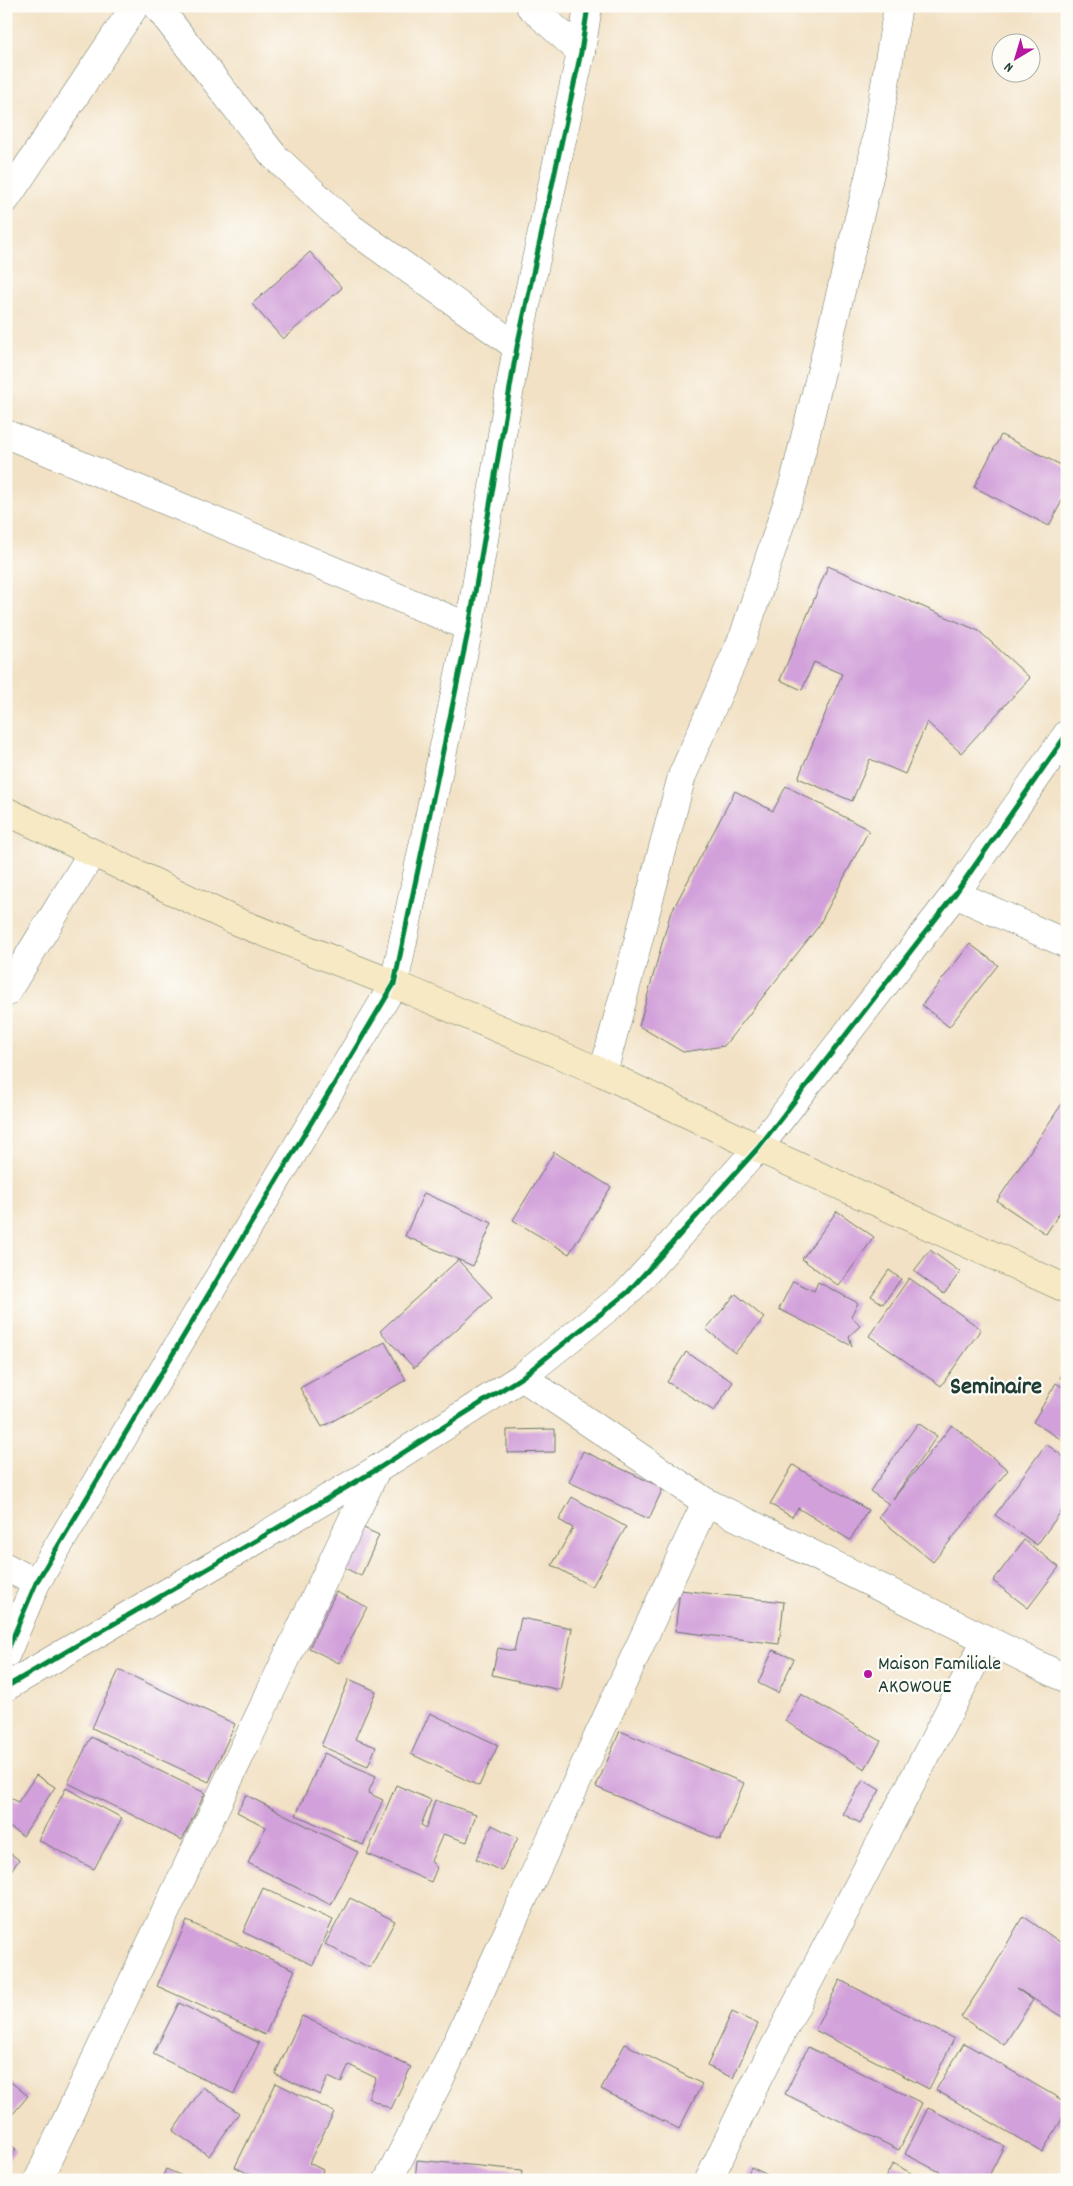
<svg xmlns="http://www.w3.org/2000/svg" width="1073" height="2186" font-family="Dekko,sans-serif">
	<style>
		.building { fill: #d2a0da }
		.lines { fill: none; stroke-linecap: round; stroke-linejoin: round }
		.minor-casing { stroke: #697666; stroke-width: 29 }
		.tertiary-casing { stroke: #697666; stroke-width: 29 }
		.secondary-casing { stroke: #697666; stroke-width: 29 }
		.minor { stroke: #fff; stroke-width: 28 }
		.tertiary { stroke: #fff; stroke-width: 28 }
		.secondary { stroke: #f6e9c3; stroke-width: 28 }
		.cycleway-casing { stroke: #fdfcf7; stroke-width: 8 }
		.cycleway { stroke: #00873e; stroke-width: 5 }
		.poi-dot { fill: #b5179e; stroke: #fdfcf7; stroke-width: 2 }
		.labels { text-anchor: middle; stroke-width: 4.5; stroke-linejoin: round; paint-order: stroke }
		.poi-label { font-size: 20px; fill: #1f3d34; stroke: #fdfcf7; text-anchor: start }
		.district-label { font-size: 25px; font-weight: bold; fill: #1f3d34; stroke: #fdfcf7 }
	</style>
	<rect width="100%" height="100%" fill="#fdfcf7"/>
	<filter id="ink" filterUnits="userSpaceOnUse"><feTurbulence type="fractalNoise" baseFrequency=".02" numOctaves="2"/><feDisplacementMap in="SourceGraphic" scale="10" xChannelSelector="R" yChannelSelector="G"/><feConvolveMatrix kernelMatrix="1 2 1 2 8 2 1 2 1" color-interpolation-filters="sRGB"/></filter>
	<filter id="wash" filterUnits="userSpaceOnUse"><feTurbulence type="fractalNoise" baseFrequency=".0096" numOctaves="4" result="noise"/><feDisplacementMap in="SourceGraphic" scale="20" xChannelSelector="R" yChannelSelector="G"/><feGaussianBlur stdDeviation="1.12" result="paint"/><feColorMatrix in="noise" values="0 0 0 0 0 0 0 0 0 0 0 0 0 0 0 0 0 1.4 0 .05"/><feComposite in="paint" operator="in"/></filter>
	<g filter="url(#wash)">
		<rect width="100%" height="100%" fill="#f2e1c4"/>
		<g id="blocks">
			<!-- building -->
			<g class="building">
				<polygon points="310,252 342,288 283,339 252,304"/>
				<polygon points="1001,435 1067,468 1067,491 1049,526 974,487"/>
				<polygon points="828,566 979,631 1030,678 961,753 927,722 905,774 870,759 852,801 798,778 842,674 814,662 802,690 780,680"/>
				<polygon points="786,786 869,830 818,927 724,1046 683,1052 639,1026 670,915 735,791 773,811"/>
				<polygon points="970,944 998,965 949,1027 922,1005"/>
				<polygon points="1063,1102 1067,1105 1067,1201 1046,1234 997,1201"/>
				<polygon points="554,1152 611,1187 569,1254 513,1220"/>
				<polygon points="424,1193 492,1223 473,1266 405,1236"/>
				<polygon points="837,1211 874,1237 839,1286 802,1259"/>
				<polygon points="930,1250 960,1272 944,1294 914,1271"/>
				<polygon points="458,1260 492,1297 414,1368 380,1331"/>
				<polygon points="889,1270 901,1279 883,1304 871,1296"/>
				<polygon points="909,1278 981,1329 941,1386 869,1336"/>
				<polygon points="793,1281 814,1291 818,1282 858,1303 851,1316 860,1326 849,1336 852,1346 779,1309"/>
				<polygon points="736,1294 764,1318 735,1353 706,1329"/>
				<polygon points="385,1342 406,1380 322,1427 300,1388"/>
				<polygon points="686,1352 733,1382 714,1411 667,1382"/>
				<polygon points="1067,1363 1067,1381 1060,1378"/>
				<polygon points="1056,1383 1067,1390 1067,1443 1033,1422"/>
				<polygon points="918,1423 937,1436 893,1499 952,1425 1008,1470 933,1562 878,1517 889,1504 870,1491"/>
				<polygon points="555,1429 555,1452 507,1453 507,1430"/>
				<polygon points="1046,1444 1067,1459 1067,1503 1037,1545 995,1515"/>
				<polygon points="583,1451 663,1488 649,1519 569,1482"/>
				<polygon points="793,1465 868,1510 850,1540 798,1508 792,1517 770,1504"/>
				<polygon points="572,1497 626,1527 592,1587 552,1565 573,1528 559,1520"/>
				<polygon points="357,1525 379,1535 361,1576 339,1565"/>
				<polygon points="1024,1540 1059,1567 1028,1608 993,1581"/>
				<polygon points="680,1590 784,1602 779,1644 675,1631"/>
				<polygon points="336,1592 367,1607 339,1663 309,1648"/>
				<polygon points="521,1618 572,1628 560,1690 492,1675 498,1648 514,1651"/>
				<polygon points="773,1650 794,1659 778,1693 758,1683"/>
				<polygon points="119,1670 235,1724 209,1782 92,1728"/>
				<polygon points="349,1679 376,1691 355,1739 376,1747 368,1766 321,1746"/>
				<polygon points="801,1694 881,1741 865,1769 785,1721"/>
				<polygon points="430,1713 498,1745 479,1786 411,1754"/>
				<polygon points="620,1731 744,1783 720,1840 596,1787"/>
				<polygon points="91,1737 205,1793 182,1840 68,1783"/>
				<polygon points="324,1753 376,1776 368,1793 383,1800 363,1845 296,1815"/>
				<polygon points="36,1775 55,1787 23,1836 6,1825 6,1795 18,1802"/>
				<polygon points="863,1780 880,1790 860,1823 843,1814"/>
				<polygon points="396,1785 431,1800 421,1825 426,1828 435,1800 476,1814 467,1842 443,1834 431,1861 437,1868 431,1882 367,1854"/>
				<polygon points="66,1788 122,1818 94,1869 38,1840"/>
				<polygon points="246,1795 358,1852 331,1905 248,1863 266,1827 237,1812"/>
				<polygon points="492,1825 518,1838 501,1871 476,1859"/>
				<polygon points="6,1850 19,1860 6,1877"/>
				<polygon points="263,1888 333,1920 313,1965 243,1932"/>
				<polygon points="350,1898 395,1921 370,1968 325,1944"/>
				<polygon points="1023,1916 1067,1947 1067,2020 1016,1988 1033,2000 1004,2045 961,2017 991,1972"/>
				<polygon points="187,1921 295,1970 265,2035 157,1986"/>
				<polygon points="840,1980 954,2039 929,2089 815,2030"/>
				<polygon points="179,2003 259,2043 234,2094 153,2054"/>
				<polygon points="732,2012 758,2024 733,2078 707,2066"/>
				<polygon points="302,2016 411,2067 391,2109 368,2098 376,2078 349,2065 341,2083 328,2077 320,2095 275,2074"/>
				<polygon points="964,2043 1067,2103 1067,2111 1042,2152 936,2090"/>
				<polygon points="625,2044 702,2084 679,2129 601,2089"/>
				<polygon points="808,2047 922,2103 899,2150 785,2094"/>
				<polygon points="6,2078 28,2096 6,2122"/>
				<polygon points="276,2083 334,2112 309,2163 323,2170 319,2180 261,2180 235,2167"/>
				<polygon points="203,2087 239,2113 209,2156 173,2131"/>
				<polygon points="928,2108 1004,2146 987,2180 955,2180 905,2154"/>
				<polygon points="6,2142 16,2149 6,2163"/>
				<polygon points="417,2160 522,2170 521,2180 415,2180"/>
				<polygon points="893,2163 923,2180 884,2180"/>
				<polygon points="751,2167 778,2180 745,2180"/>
				<polygon points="166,2169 191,2180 161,2180"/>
			</g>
		</g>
	</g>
	<g filter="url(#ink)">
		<use href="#blocks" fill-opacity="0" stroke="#697666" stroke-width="1"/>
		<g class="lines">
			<defs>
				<g id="minor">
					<polyline points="157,6 274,156 350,227 517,347"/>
					<polyline points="530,6 581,52"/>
					<polyline points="6,199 135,6"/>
					<polyline points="6,434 469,627"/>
					<polyline points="955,894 1067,944"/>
					<polyline points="6,993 92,853"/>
					<polyline points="603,1073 682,776 744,635 794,482 871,169 898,6"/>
					<polyline points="522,1377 706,1502 1067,1679"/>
					<polyline points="6,1567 36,1583"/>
					<polyline points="6,1654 36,1583 394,984 469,627 517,347 581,52 588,6"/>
					<polyline points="38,2180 376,1470"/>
					<polyline points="388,2180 440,2079 706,1502"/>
					<polyline points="709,2180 751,2092 986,1640"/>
				</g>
				<polyline id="tertiary" points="6,1687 376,1470 522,1377 628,1292 758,1148 955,894 1067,734"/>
				<polyline id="secondary" points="6,811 233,920 394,984 603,1073 758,1148 1067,1289"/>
			</defs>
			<!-- minor casing -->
			<use href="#minor" class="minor-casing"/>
			<!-- tertiary casing -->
			<use href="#tertiary" class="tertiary-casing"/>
			<!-- secondary casing -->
			<use href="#secondary" class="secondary-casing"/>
			<!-- minor -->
			<use href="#minor" class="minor"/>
			<!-- tertiary -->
			<use href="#tertiary" class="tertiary"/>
			<!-- secondary -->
			<use href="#secondary" class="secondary"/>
			<defs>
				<g id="cycleway">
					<polyline points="6,1654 36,1583 394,984 469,627 517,347 581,52 588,6"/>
					<polyline points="6,1687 376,1470 522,1377 628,1292 758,1148 955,894 1067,734"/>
				</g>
			</defs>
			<!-- cycleway casing -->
			<use href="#cycleway" class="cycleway-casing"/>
			<!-- cycleway -->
			<use href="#cycleway" class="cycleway"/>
		</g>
	</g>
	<!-- markers -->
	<circle class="poi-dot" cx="868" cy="1674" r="5"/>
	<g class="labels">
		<!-- poi labels -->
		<g class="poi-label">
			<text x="878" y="1669">Maison Familiale<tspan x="878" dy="23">AKOWOUE</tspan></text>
		</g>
		<!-- district labels -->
		<g class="district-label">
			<text x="996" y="1393">Seminaire</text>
		</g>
	</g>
	<!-- margin -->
	<rect width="1073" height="2186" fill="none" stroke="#fdfcf7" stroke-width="25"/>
	<!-- north arrow -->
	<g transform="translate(1016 58) rotate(218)"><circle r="24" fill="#fdfcf7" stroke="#a4b0a9"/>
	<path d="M0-4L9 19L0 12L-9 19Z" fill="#b5179e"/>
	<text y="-8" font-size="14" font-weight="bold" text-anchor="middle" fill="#1f3d34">N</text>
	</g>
</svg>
